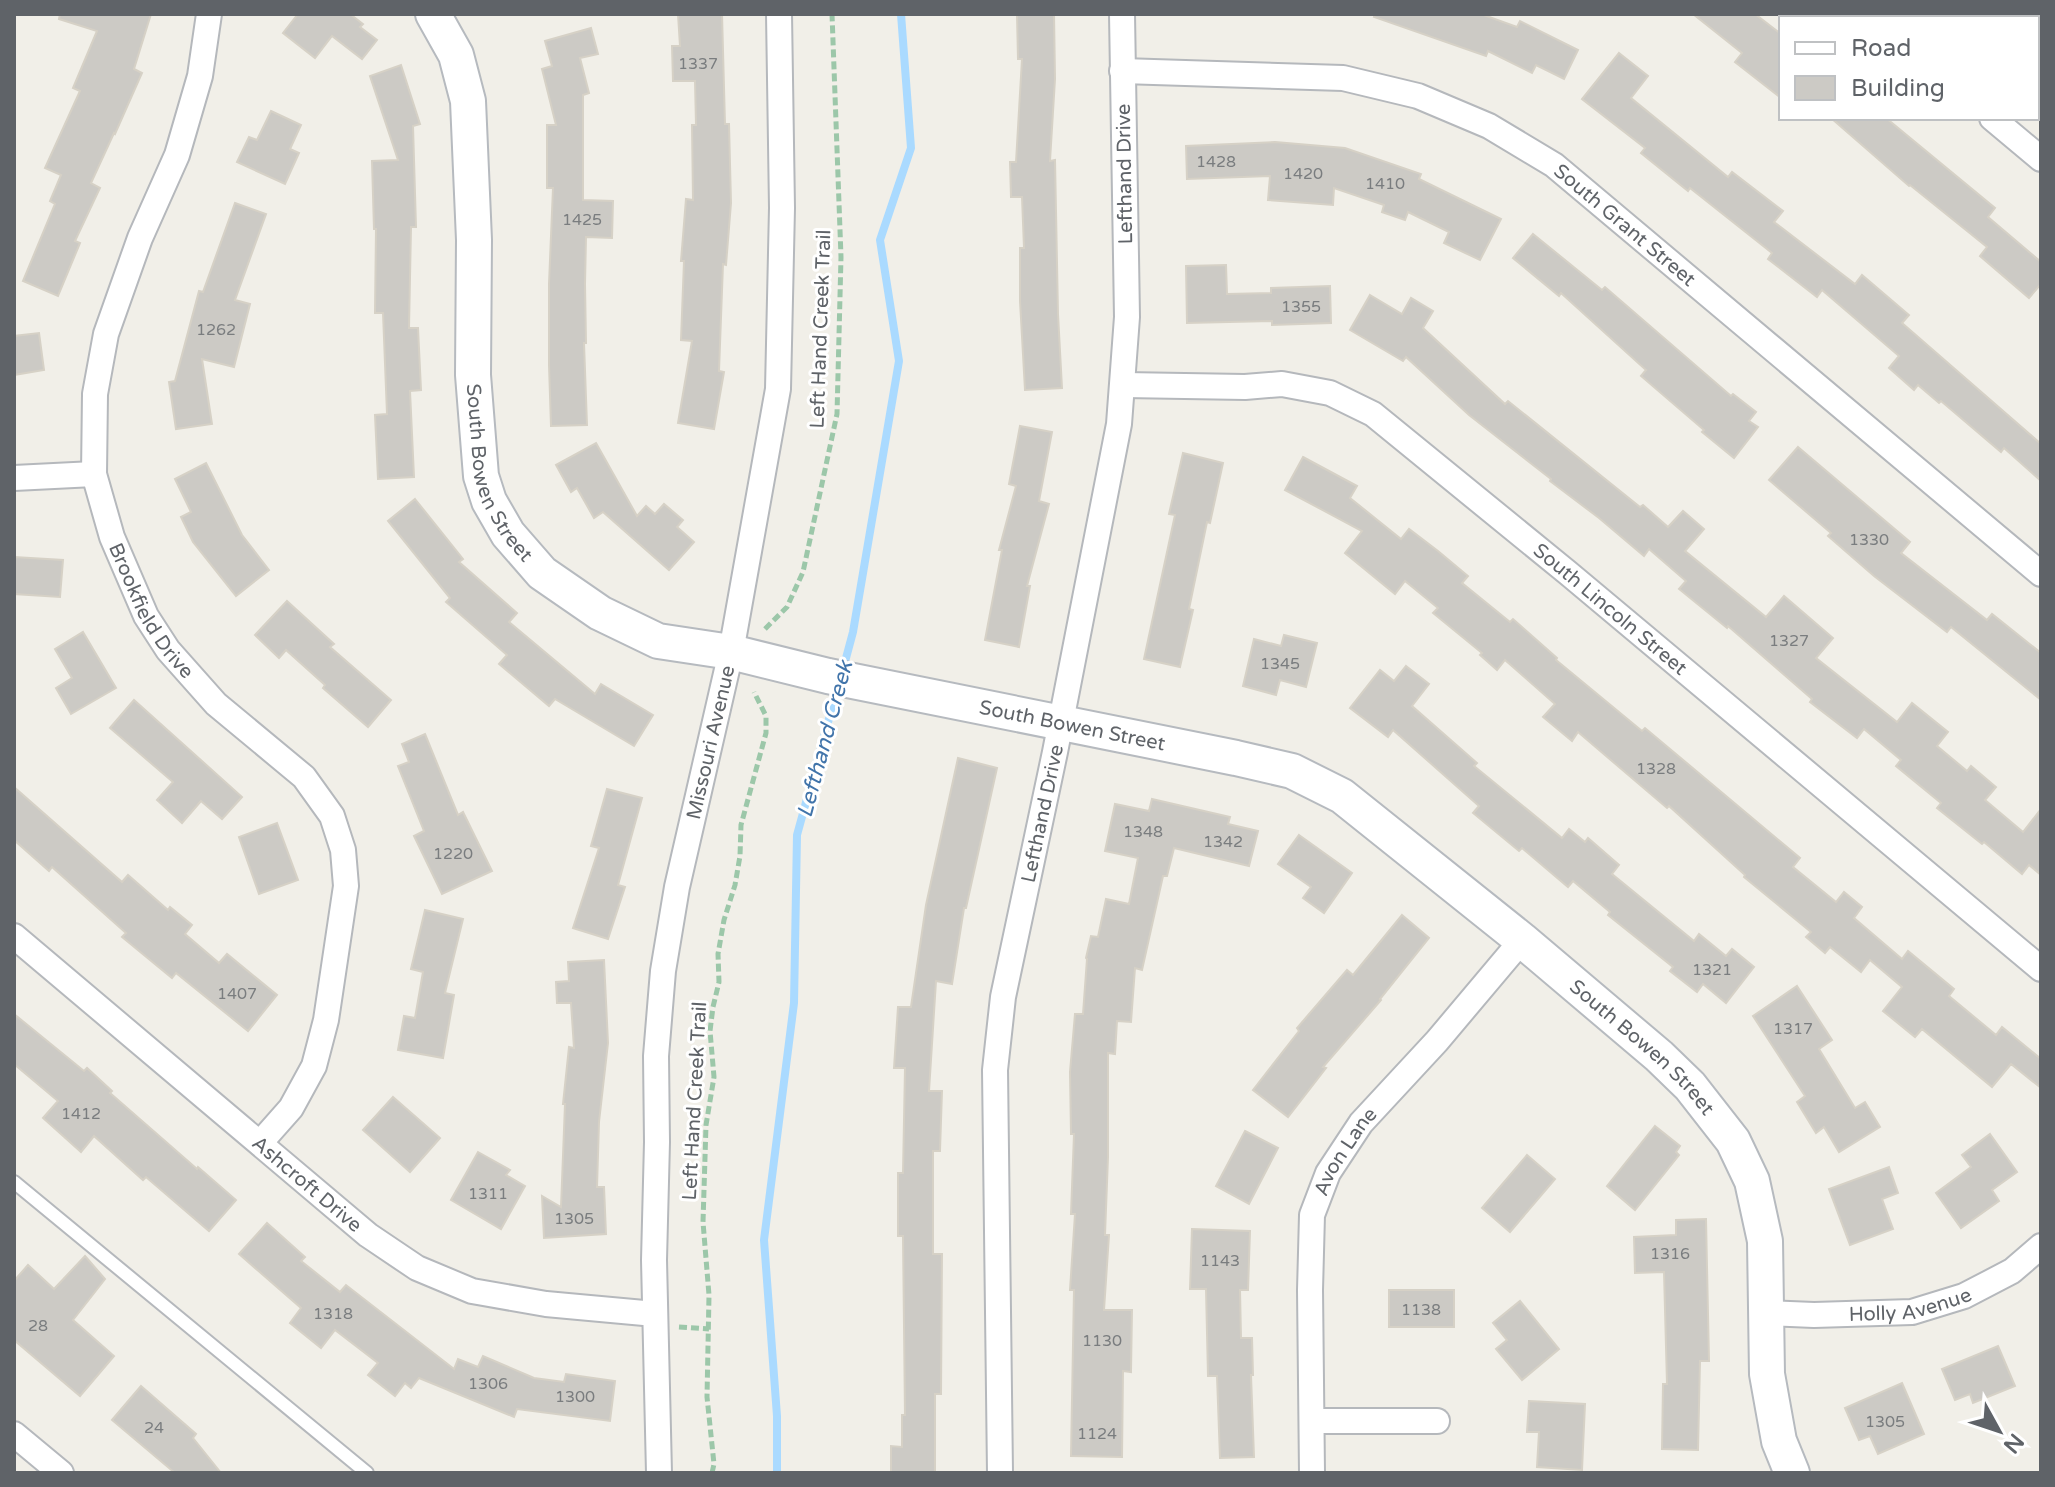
<svg xmlns="http://www.w3.org/2000/svg" width="2055" height="1487" font-family="'Varela Round',sans-serif">
	<style>
		.lines { fill: none; stroke-linecap: round; stroke-linejoin: round }
		.stream { stroke: #aadaff; stroke-width: 8 }
		.building { fill: #cccac5; stroke: #d6d1c6; stroke-width: 2 }
		.lane-casing { stroke: #b5b8bc; stroke-width: 16 }
		.street-casing { stroke: #b5b8bc; stroke-width: 28 }
		.secondary-casing { stroke: #b6babf; stroke-width: 38 }
		.path { stroke: #9cc7a9; stroke-width: 5; stroke-dasharray: 8 4; stroke-linecap: butt }
		.lane { stroke: #fff; stroke-width: 12 }
		.street { stroke: #fff; stroke-width: 24 }
		.secondary { stroke: #fff; stroke-width: 34 }
		.labels { text-anchor: middle; stroke-width: 6; stroke-linejoin: round; paint-order: stroke }
		.number-label { font-size: 16px; fill: #7a7d7f }
		.street-label { font-size: 20px; fill: #5f6368; stroke: #fff }
		.water-label { font-size: 22px; font-style: italic; fill: #4174aa; stroke: #fff }
	</style>
	<rect width="100%" height="100%" fill="#f1efe8"/>
	<g class="lines">
		<!-- stream -->
		<g class="stream">
			<polyline points="842,673 853,632 899,361 880,240 911,148 901,14"/>
			<polyline points="777,1473 777,1416 764,1240 794,1003 797,835 838,686"/>
		</g>
	</g>
	<!-- building -->
	<g class="building">
		<polygon points="60,14 151,14 134,69 142,73 115,134 114,133 91,183 100,188 75,241 80,243 58,296 23,281 55,204 50,201 61,175 45,168 80,91 73,88 97,31 59,19"/>
		<polygon points="298,14 350,14 363,24 360,27 377,40 362,59 332,36 315,58 283,33"/>
		<polygon points="678,14 722,14 725,124 729,124 731,203 726,265 723,264 719,371 724,372 714,429 678,423 692,341 681,340 684,261 681,261 686,199 693,200 692,125 696,125 695,81 673,81 672,46 680,46"/>
		<polygon points="1017,14 1054,14 1055,79 1050,161 1055,160 1058,314 1062,388 1025,390 1020,301 1020,248 1024,248 1022,197 1011,197 1010,162 1016,162 1022,59 1018,59"/>
		<polygon points="1375,14 1481,14 1517,27 1520,21 1578,50 1564,79 1536,65 1532,73 1488,51 1486,56 1374,17"/>
		<polygon points="1693,14 1755,14 1781,34 1781,98 1735,62 1742,53"/>
		<polygon points="591,28 598,54 580,58 589,93 583,95 583,200 613,201 612,238 586,237 585,284 586,343 584,343 587,425 551,426 549,365 549,284 553,188 547,188 547,125 556,125 542,69 552,66 545,41"/>
		<polygon points="1619,53 1648,76 1631,98 1728,177 1732,172 1783,211 1774,222 1855,284 1862,275 1909,315 1902,323 2041,444 2041,481 2004,448 2001,452 1941,401 1939,403 1918,385 1914,390 1889,368 1899,356 1822,290 1817,297 1768,259 1772,253 1690,188 1688,191 1641,153 1645,148 1582,99"/>
		<polygon points="401,65 420,124 413,126 416,227 411,227 409,328 418,328 421,390 410,391 414,477 378,479 375,415 387,414 383,313 375,313 376,229 374,229 372,161 398,160 370,76"/>
		<polygon points="271,111 301,125 290,149 299,153 285,184 237,162 249,137 257,140"/>
		<polygon points="1831,118 1886,118 1995,208 1988,217 2041,262 2041,284 2029,298 1980,256 1987,247 1910,185 1909,186"/>
		<polygon points="1275,142 1345,148 1421,174 1419,179 1501,219 1480,260 1444,243 1449,232 1408,212 1405,220 1382,212 1384,205 1334,188 1333,205 1268,200 1270,176 1187,179 1186,146"/>
		<polygon points="235,203 266,214 235,300 250,304 234,367 202,359 212,424 176,429 169,382 175,381 199,291 203,292"/>
		<polygon points="1533,234 1602,290 1605,287 1731,396 1733,394 1756,412 1749,421 1758,427 1734,458 1702,432 1704,430 1641,376 1646,370 1561,293 1559,296 1513,258"/>
		<polygon points="1226,265 1227,294 1271,293 1271,288 1330,286 1331,323 1272,325 1272,321 1187,323 1186,266"/>
		<polygon points="1370,295 1402,314 1411,298 1433,311 1423,328 1505,404 1508,401 1640,507 1643,505 1668,527 1683,511 1704,529 1685,551 1766,617 1784,596 1833,638 1816,658 1897,722 1912,703 1948,732 1937,746 1967,771 1971,766 1996,787 1985,800 2023,832 2041,809 2041,875 2029,865 2022,874 1984,842 1982,844 1937,808 1941,803 1896,766 1901,760 1864,729 1857,738 1810,702 1812,699 1728,626 1727,628 1679,589 1686,581 1649,549 1644,556 1599,518 1550,481 1551,479 1469,415 1406,357 1403,361 1350,330"/>
		<polygon points="39,333 44,370 14,375 14,336"/>
		<polygon points="1020,426 1052,432 1039,501 1049,504 1027,586 1030,586 1019,647 985,640 1002,550 999,550 1016,486 1009,484"/>
		<polygon points="596,443 637,516 646,506 655,514 664,504 683,520 677,527 694,542 669,570 603,512 594,518 577,488 571,492 556,465"/>
		<polygon points="1798,447 1910,542 1901,553 1987,620 1992,614 2041,653 2041,700 1951,627 1947,632 1874,576 1828,536 1831,533 1769,480"/>
		<polygon points="1183,453 1223,463 1210,523 1207,522 1189,609 1193,610 1180,667 1144,659 1175,515 1169,514"/>
		<polygon points="1303,457 1357,486 1350,498 1401,539 1409,529 1438,551 1468,576 1462,583 1510,622 1513,619 1557,658 1556,660 1642,731 1645,728 1800,858 1793,867 1836,902 1844,892 1862,907 1854,918 1902,959 1908,951 1954,989 1949,996 1996,1035 2002,1027 2041,1059 2041,1088 2011,1064 1992,1087 1922,1029 1915,1037 1883,1011 1902,987 1870,960 1861,972 1830,947 1825,953 1806,937 1811,932 1744,877 1745,875 1669,806 1667,808 1578,732 1572,741 1543,717 1555,704 1505,660 1497,670 1480,655 1482,653 1433,613 1438,608 1405,581 1395,594 1345,553 1362,531 1285,490"/>
		<polygon points="206,463 242,535 269,570 236,596 193,542 181,517 191,512 175,479"/>
		<polygon points="415,499 463,559 459,562 517,613 509,622 595,694 601,684 653,715 634,746 555,699 549,706 499,664 507,655 446,602 450,598 388,521"/>
		<polygon points="14,557 63,560 60,597 14,594"/>
		<polygon points="287,601 334,644 330,647 391,700 368,727 323,688 325,685 286,650 279,658 255,635"/>
		<polygon points="83,632 116,688 71,714 56,688 72,678 55,649"/>
		<polygon points="1284,635 1317,643 1306,687 1280,680 1276,695 1243,686 1254,639 1281,646"/>
		<polygon points="1406,666 1429,684 1412,706 1477,763 1474,766 1562,838 1569,829 1585,842 1588,838 1619,865 1612,874 1694,941 1699,934 1726,956 1732,949 1754,967 1726,1003 1703,984 1697,992 1670,971 1673,967 1608,915 1610,912 1573,881 1568,887 1522,848 1519,851 1473,813 1479,806 1393,730 1388,737 1350,708 1380,670 1394,681"/>
		<polygon points="134,700 242,797 222,819 201,801 182,823 157,800 173,782 110,728"/>
		<polygon points="425,734 458,815 463,812 492,871 442,894 414,836 424,831 398,766 409,762 402,744"/>
		<polygon points="958,758 997,768 966,908 964,908 952,984 936,981 929,1091 942,1091 940,1151 933,1151 933,1254 942,1254 941,1394 935,1394 935,1473 891,1473 891,1446 902,1447 902,1415 905,1415 903,1236 898,1236 898,1173 903,1173 905,1068 894,1068 898,1007 911,1007 926,905"/>
		<polygon points="14,787 122,882 128,875 168,910 170,907 192,925 185,934 219,963 227,954 277,995 248,1031 176,973 172,978 122,937 126,933 52,867 49,871 14,840"/>
		<polygon points="607,789 642,798 618,885 625,887 608,939 573,928 599,848 591,846"/>
		<polygon points="1152,799 1230,817 1228,824 1258,831 1249,866 1174,848 1167,876 1163,876 1142,970 1135,968 1131,1022 1117,1021 1115,1054 1108,1053 1108,1157 1105,1235 1109,1235 1104,1310 1132,1310 1131,1372 1123,1371 1122,1457 1071,1456 1074,1290 1070,1290 1075,1214 1071,1214 1074,1134 1071,1134 1070,1072 1075,1014 1083,1014 1087,959 1086,958 1091,936 1098,937 1106,899 1129,904 1138,858 1105,851 1115,804 1149,811"/>
		<polygon points="277,823 298,880 259,894 239,837"/>
		<polygon points="1299,835 1352,873 1324,913 1303,898 1311,887 1278,864"/>
		<polygon points="425,910 463,919 445,993 454,995 443,1058 398,1050 404,1016 415,1018 423,972 411,969"/>
		<polygon points="1402,915 1429,938 1380,999 1381,1000 1323,1067 1326,1068 1288,1117 1253,1090 1299,1031 1297,1028 1347,970 1353,975"/>
		<polygon points="604,960 608,1043 599,1122 597,1187 604,1187 606,1234 544,1238 542,1196 561,1207 565,1104 563,1104 569,1047 574,1048 571,1003 557,1003 556,982 569,981 568,962"/>
		<polygon points="1797,986 1832,1040 1819,1049 1855,1108 1865,1102 1880,1127 1839,1152 1824,1127 1816,1133 1797,1102 1805,1096 1753,1016"/>
		<polygon points="14,1014 84,1071 87,1068 112,1091 110,1093 197,1169 198,1167 236,1200 209,1231 146,1177 143,1180 94,1136 81,1152 43,1118 58,1101 14,1064"/>
		<polygon points="393,1097 440,1138 410,1172 363,1130"/>
		<polygon points="1655,1126 1680,1146 1676,1152 1679,1155 1635,1210 1607,1186"/>
		<polygon points="1245,1131 1278,1148 1249,1204 1216,1186"/>
		<polygon points="1990,1134 2017,1172 1992,1190 1999,1201 1961,1228 1936,1193 1971,1167 1962,1155"/>
		<polygon points="478,1152 510,1170 506,1175 525,1186 501,1229 451,1200"/>
		<polygon points="1527,1155 1555,1179 1510,1232 1482,1208"/>
		<polygon points="1889,1167 1898,1193 1882,1199 1893,1229 1850,1245 1829,1189"/>
		<polygon points="1706,1219 1709,1361 1700,1361 1698,1450 1662,1449 1663,1384 1667,1384 1664,1272 1635,1273 1634,1237 1676,1235 1676,1220"/>
		<polygon points="267,1223 305,1257 301,1261 340,1292 346,1285 454,1369 458,1359 478,1367 483,1356 534,1378 564,1382 566,1374 615,1381 610,1421 517,1409 514,1417 419,1378 411,1388 405,1383 395,1396 368,1375 378,1363 335,1330 321,1348 290,1323 301,1308 239,1254"/>
		<polygon points="1192,1229 1250,1231 1248,1290 1240,1290 1241,1338 1252,1338 1253,1375 1251,1375 1254,1457 1220,1458 1217,1376 1208,1376 1206,1289 1190,1289"/>
		<polygon points="85,1256 105,1279 73,1320 114,1356 80,1396 14,1340 14,1281 28,1265 54,1289"/>
		<rect x="1389" y="1290" width="65" height="37"/>
		<polygon points="1520,1301 1559,1349 1522,1380 1496,1349 1507,1340 1493,1323"/>
		<polygon points="1998,1346 2015,1386 1973,1403 1970,1394 1955,1400 1942,1369"/>
		<polygon points="1902,1383 1924,1434 1878,1454 1870,1436 1859,1440 1845,1408"/>
		<polygon points="141,1386 196,1434 193,1438 221,1473 175,1473 112,1420"/>
		<polygon points="1529,1401 1585,1404 1582,1470 1537,1467 1539,1432 1527,1432"/>
	</g>
	<g class="lines">
		<defs>
			<polyline id="lane" points="14,1182 367,1473"/>
			<g id="street">
				<path id="s1" d="M209 14 200 76 177 155 140 238 106 334 95 394 94 474 112 537 146 616 168 650 216 704 304 777 332 816 343 850 346 886 326 1020 314 1066 291 1108 260 1143"/>
				<polyline points="1868,14 1873,18"/>
				<path id="s2" d="M1122 71 1343 78 1418 96 1489 126 1554 165 2041 574"/>
				<polyline points="1992,118 2041,159"/>
				<path id="s3" d="M1124 385 1245 387 1282 384 1330 393 1373 414 1568 573 2041 969"/>
				<polyline points="14,478 94,474"/>
				<path id="s4" d="M14 936 368 1235 417 1268 472 1291 546 1304 655 1314"/>
				<path id="s5" d="M1765 1313 1814 1315 1912 1312 1964 1296 2012 1271 2041 1246"/>
				<polyline points="1312,1421 1437,1421"/>
				<polyline points="14,1434 61,1473"/>
				<path id="s6" d="M659 1473 654 1260 657 1142 656 1056 663 971 677 887 731 652 778 389 782 208 779 14"/>
				<path id="s7" d="M1000 1473 995 1070 1003 997 1055 752 1119 424 1127 317 1122 14"/>
				<path id="s8" d="M1312 1473 1310 1290 1312 1215 1328 1173 1361 1123 1437 1041 1522 940"/>
			</g>
			<g id="secondary">
				<path id="s9" d="M433 14 456 55 468 101 474 240 473 375 481 476 489 501 508 534 542 573 600 613 658 641 731 652 828 676 1236 758 1292 771 1342 796 1522 940 1659 1056 1690 1086 1733 1141 1752 1181 1765 1241 1767 1374 1779 1441 1792 1473"/>
			</g>
		</defs>
		<!-- lane casing -->
		<use href="#lane" class="lane-casing"/>
		<!-- street casing -->
		<use href="#street" class="street-casing"/>
		<!-- secondary casing -->
		<use href="#secondary" class="secondary-casing"/>
		<!-- path -->
		<g class="path">
			<polyline points="765,629 787,607 803,572 837,414 841,257 832,14"/>
			<polyline points="679,1327 709,1329"/>
			<polyline points="712,1473 714,1464 707,1397 709,1295 703,1222 706,1125 714,1077 710,1031 713,1007 719,982 718,954 724,920 735,885 740,856 741,825 766,733 766,716 754,692"/>
		</g>
		<!-- lane -->
		<use href="#lane" class="lane"/>
		<!-- street -->
		<use href="#street" class="street"/>
		<!-- secondary -->
		<use href="#secondary" class="secondary"/>
	</g>
	<g class="labels">
		<!-- number labels -->
		<g class="number-label">
			<text x="698" y="69">1337</text>
			<text x="1216" y="167">1428</text>
			<text x="1303" y="179">1420</text>
			<text x="1385" y="189">1410</text>
			<text x="582" y="225">1425</text>
			<text x="1301" y="312">1355</text>
			<text x="216" y="335">1262</text>
			<text x="1869" y="545">1330</text>
			<text x="1789" y="646">1327</text>
			<text x="1280" y="669">1345</text>
			<text x="1656" y="774">1328</text>
			<text x="1143" y="837">1348</text>
			<text x="1223" y="847">1342</text>
			<text x="453" y="859">1220</text>
			<text x="1712" y="975">1321</text>
			<text x="237" y="999">1407</text>
			<text x="1793" y="1034">1317</text>
			<text x="81" y="1119">1412</text>
			<text x="488" y="1199">1311</text>
			<text x="574" y="1224">1305</text>
			<text x="1670" y="1259">1316</text>
			<text x="1220" y="1266">1143</text>
			<text x="1421" y="1315">1138</text>
			<text x="333" y="1319">1318</text>
			<text x="38" y="1331">28</text>
			<text x="1102" y="1346">1130</text>
			<text x="488" y="1389">1306</text>
			<text x="575" y="1402">1300</text>
			<text x="1885" y="1427">1305</text>
			<text x="154" y="1433">24</text>
			<text x="1097" y="1439">1124</text>
		</g>
		<!-- street labels -->
		<g class="street-label">
			<text transform="translate(1124 174) rotate(-91)" y="7">Lefthand Drive</text>
			<text dy="7" stroke="none"><textPath href="#s2" startOffset="544">South Grant Street</textPath></text>
			<text transform="translate(820 329) rotate(-88)" y="7">Left Hand Creek Trail</text>
			<text dy="7" stroke="none"><textPath href="#s9" startOffset="472">South Bowen Street</textPath></text>
			<text dy="7" stroke="none"><textPath href="#s1" startOffset="628">Brookfield Drive</textPath></text>
			<text dy="7" stroke="none"><textPath href="#s3" startOffset="562">South Lincoln Street</textPath></text>
			<text dy="7" stroke="none"><textPath href="#s9" startOffset="1144">South Bowen Street</textPath></text>
			<text dy="7" stroke="none"><textPath href="#s6" startOffset="736">Missouri Avenue</textPath></text>
			<text dy="7" stroke="none"><textPath href="#s7" startOffset="664">Lefthand Drive</textPath></text>
			<text dy="7" stroke="none"><textPath href="#s9" startOffset="1816">South Bowen Street</textPath></text>
			<text transform="translate(694 1101) rotate(-87)" y="7">Left Hand Creek Trail</text>
			<text dy="7" stroke="none"><textPath href="#s8" startOffset="330">Avon Lane</textPath></text>
			<text dy="7" stroke="none"><textPath href="#s4" startOffset="384">Ashcroft Drive</textPath></text>
			<text dy="7" stroke="none"><textPath href="#s5" startOffset="146">Holly Avenue</textPath></text>
		</g>
		<!-- water labels -->
		<g class="water-label">
			<text transform="translate(824 739) rotate(-75)" y="8">Lefthand Creek</text>
		</g>
	</g>
	<!-- border -->
	<rect width="2055" height="1487" fill="none" stroke="#5f6368" stroke-width="32"/>
	<!-- legend -->
	<rect x="1779" y="16" width="260" height="104" fill="#ffffff" stroke="#bfc1c3" stroke-width="2"/>
	<rect x="1795" y="42" width="40" height="12" fill="#ffffff" stroke="#bfc1c3" stroke-width="2"/>
	<text x="1851" y="56" font-size="24" fill="#5f6368">Road</text>
	<rect x="1795" y="76" width="40" height="24" fill="#cccac5" stroke="#bfc1c3" stroke-width="2"/>
	<text x="1851" y="96" font-size="24" fill="#5f6368">Building</text>
	<!-- north arrow -->
	<g transform="translate(1999 1431) rotate(130)" stroke="#ffffff" stroke-width="6" paint-order="stroke">
	<path d="M0-6L14 30L0 20L-14 30Z" fill="#5f6368"/>
	<text y="-12" font-size="22" font-weight="bold" text-anchor="middle" fill="#5f6368">N</text>
	</g>
</svg>
